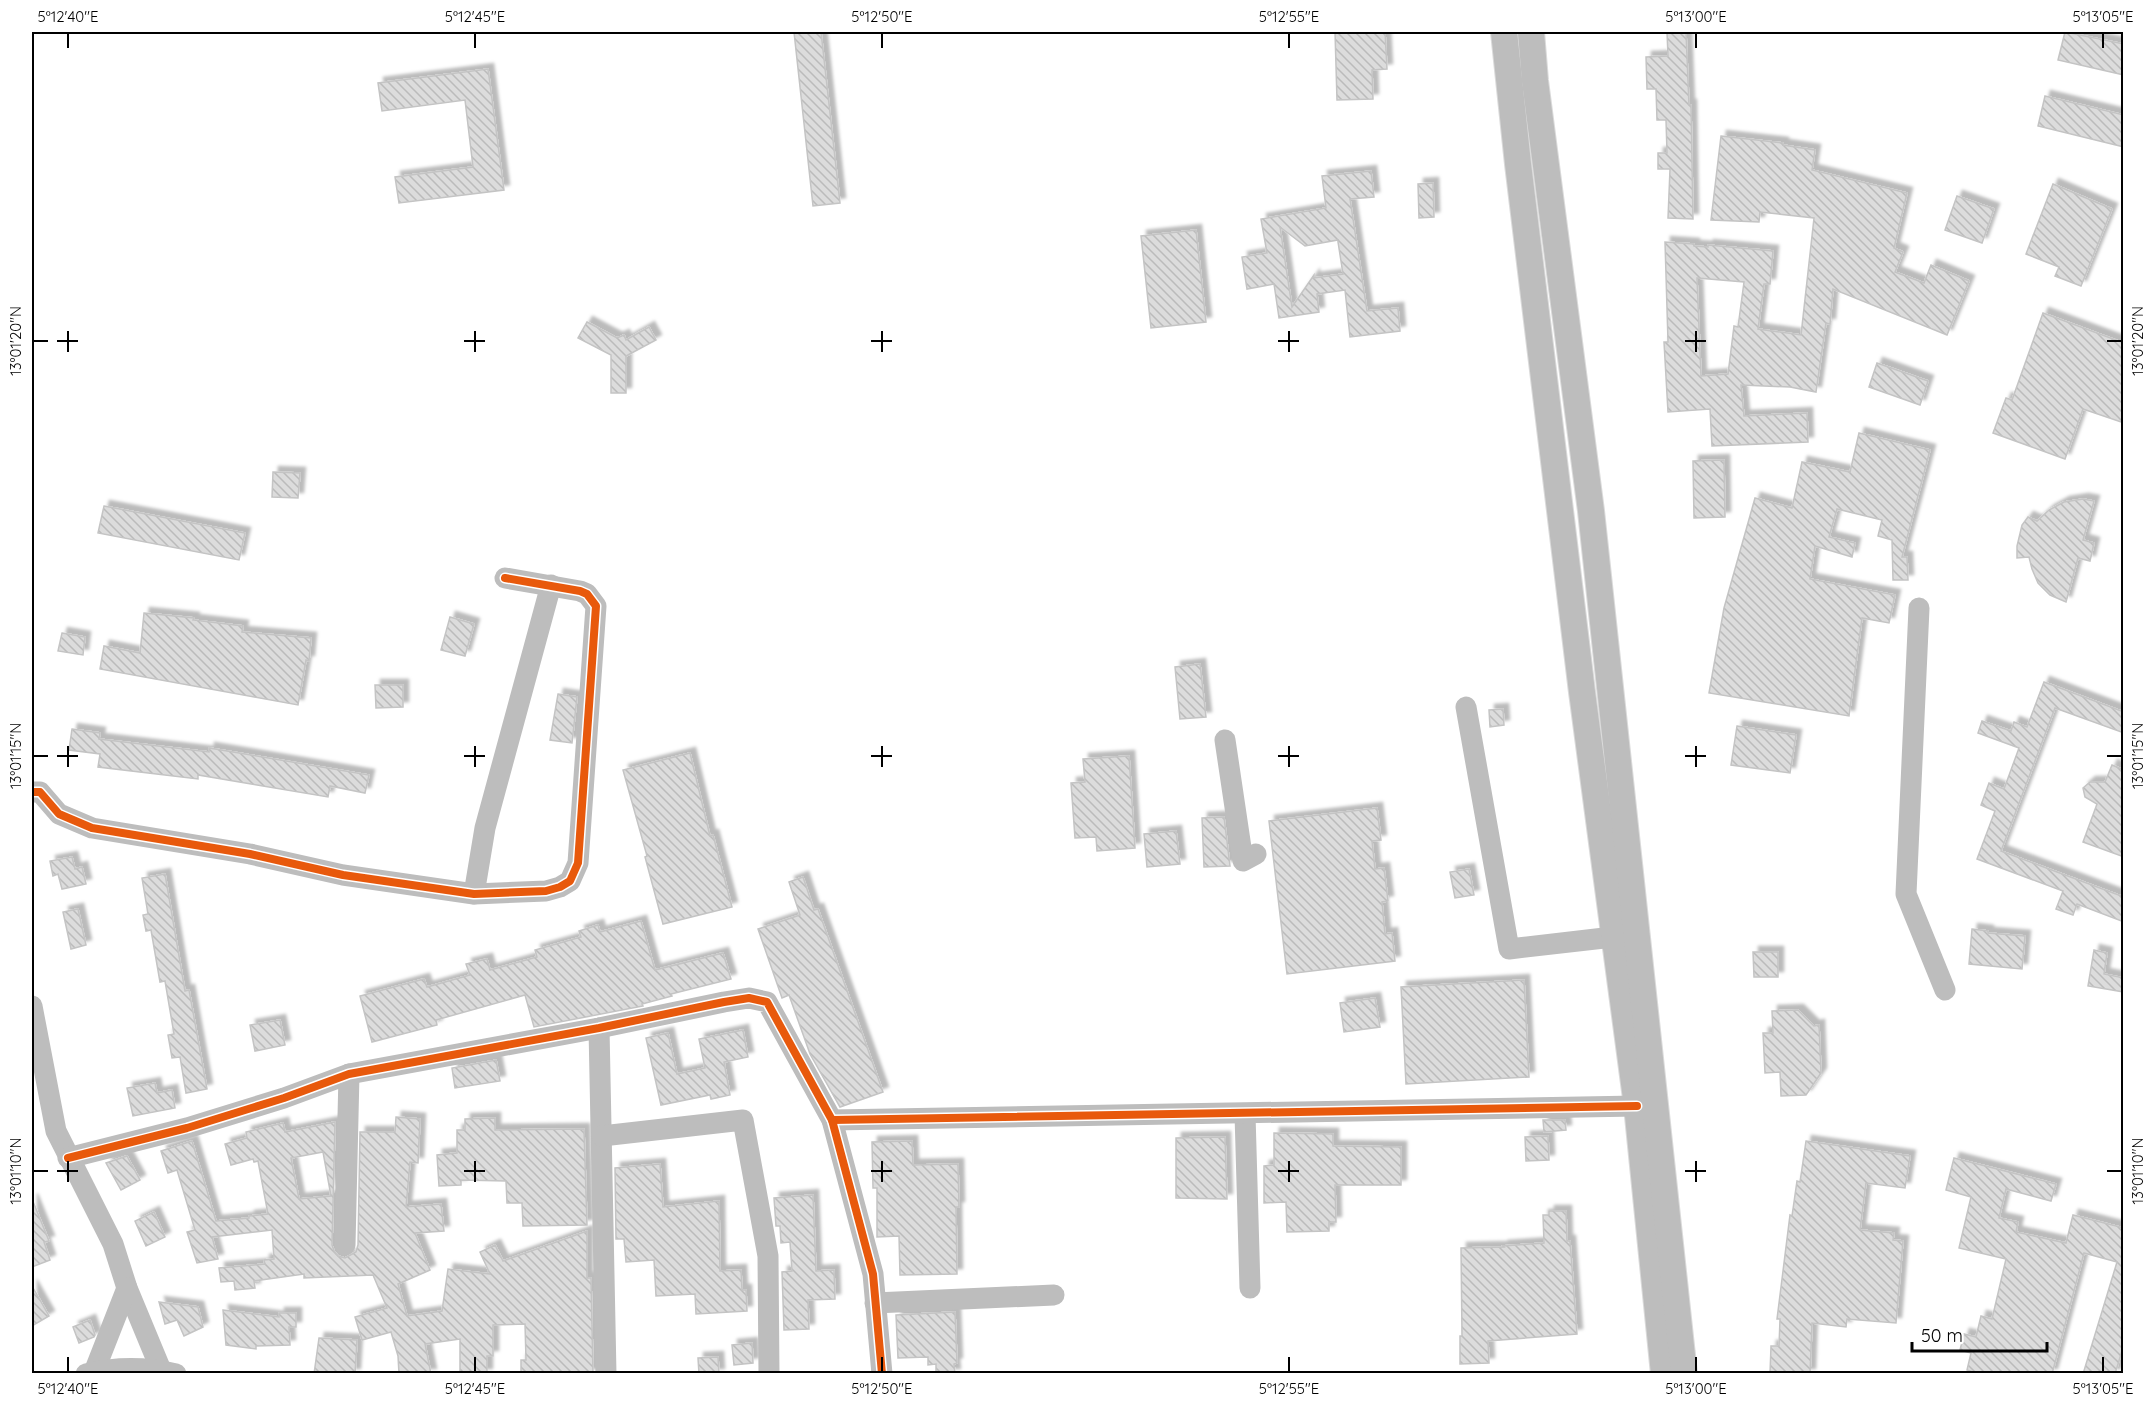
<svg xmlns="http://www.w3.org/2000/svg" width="2155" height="1405" font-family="Quicksand,sans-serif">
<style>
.building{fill:url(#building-back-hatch);stroke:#c4c4c4;stroke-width:1.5;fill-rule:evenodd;filter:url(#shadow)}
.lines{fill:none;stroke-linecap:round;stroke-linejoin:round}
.major-casing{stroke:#dbdbdb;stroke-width:28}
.minor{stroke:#bdbdbd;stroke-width:21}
.major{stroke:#bdbdbd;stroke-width:26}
.cycleway-casing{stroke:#fff;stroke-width:11}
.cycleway{stroke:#e8590c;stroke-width:8}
.ticks{fill:none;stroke:#000;stroke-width:2}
.neatline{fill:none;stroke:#000;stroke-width:2}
.ticks-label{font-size:15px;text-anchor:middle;fill:#000}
</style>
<defs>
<pattern id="building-back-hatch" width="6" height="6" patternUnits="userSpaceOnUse" patternTransform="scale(1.5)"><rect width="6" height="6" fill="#dcdcdc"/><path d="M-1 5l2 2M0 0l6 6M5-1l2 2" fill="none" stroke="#bbb"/></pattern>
<filter id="shadow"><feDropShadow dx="5.5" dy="-5.5" stdDeviation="1.5" flood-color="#0004"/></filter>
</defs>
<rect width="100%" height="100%" fill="#fff"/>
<g class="building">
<polygon points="794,32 821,32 840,203 813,206"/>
<polygon points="1335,32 1385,32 1387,69 1372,70 1373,99 1337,100"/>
<polygon points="1667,32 1686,32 1689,105 1691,105 1693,219 1668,218 1670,169 1658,169 1658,153 1667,153 1666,120 1657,120 1656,89 1647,89 1646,57 1668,56"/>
<polygon points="2065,32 2124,44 2124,75 2058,60"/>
<polygon points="488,69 504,190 399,203 395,177 473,167 465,100 382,111 378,83"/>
<polygon points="2045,96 2124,115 2124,147 2038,126"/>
<path d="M1721,136L1783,143V145L1815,150L1812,170L1907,193L1894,248L1903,252L1895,272L1924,283L1931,265L1969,281L1947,335L1833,289L1830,324L1826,323L1816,392L1790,387L1741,385L1744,416L1807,413L1808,442L1712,446L1710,409L1668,412L1664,342H1668L1665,242L1694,244V246L1708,247V245L1773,251L1770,284H1764L1758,329L1801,335L1814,218L1760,212L1759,222L1711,220ZM1697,278L1744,282L1738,327L1734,326L1728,374L1701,376Z"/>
<path d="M1371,171L1374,197L1350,199L1367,311L1398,308L1400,331L1350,337L1345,290L1317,294L1319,312L1279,318L1274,284L1247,289L1242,257L1267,253L1261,219L1326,208L1322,176ZM1280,227L1305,246L1338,240V242L1343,274L1314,278V275L1292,307Z"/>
<polygon points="1433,183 1434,217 1419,218 1418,184"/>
<polygon points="2053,184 2112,209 2081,286 2055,276 2059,267 2026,254"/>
<polygon points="1957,196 1994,209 1982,243 1945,230"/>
<polygon points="1196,230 1206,322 1151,328 1141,236"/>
<polygon points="2043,313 2124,343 2124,423 2083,409 2065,459 1993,433 2006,398 2012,400"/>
<polygon points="587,322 617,338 624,335 626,340 649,327 656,340 626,356 626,393 611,393 611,355 578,338"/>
<polygon points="1877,363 1928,381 1920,405 1869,387"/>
<polygon points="1859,433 1930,450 1902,557 1907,557 1908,580 1893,580 1892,540 1878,536 1882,520 1837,509 1829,537 1855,543 1852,557 1815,546 1810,579 1895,595 1889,623 1862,618 1849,716 1709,693 1724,608 1755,498 1792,508 1802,462 1850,472"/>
<polygon points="1724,460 1725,517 1694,518 1693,461"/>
<polygon points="273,472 300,473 298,498 272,497"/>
<polygon points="2083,499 2094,501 2083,540 2094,543 2090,561 2078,558 2066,602 2050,595 2038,583 2032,569 2029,557 2017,558 2017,546 2022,525 2028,517 2037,521 2049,510 2064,502"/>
<polygon points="104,506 245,533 239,560 98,533"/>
<polygon points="144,613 194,618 193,620 243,626 242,632 311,638 309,661 306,660 298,705 100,669 104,646 140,653"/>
<polygon points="450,617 474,624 465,656 441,650"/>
<polygon points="62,633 85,637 83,655 58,651"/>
<polygon points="1200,664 1206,717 1180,719 1175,667"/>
<polygon points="2044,682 2124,712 2124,733 2055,708 2001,851 2124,897 2124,922 2077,904 2073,915 2056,909 2063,891 1977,859 1995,811 1981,805 1989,783 2004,789 2019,748 1978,733 1982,721 2011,731 2014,722 2027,727"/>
<polygon points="375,685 403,685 403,707 376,708"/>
<polygon points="558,694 577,697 572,743 550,740"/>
<polygon points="1503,709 1504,725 1490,727 1489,710"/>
<polygon points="1737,726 1796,735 1790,773 1731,765"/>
<polygon points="72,729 100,733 99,739 209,752 209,748 369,775 365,793 330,786 328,797 198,775 198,779 98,767 100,754 69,750"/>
<polygon points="690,753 710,836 713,835 732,907 663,924 645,857 647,856 623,770"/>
<polygon points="1129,756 1135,848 1097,851 1096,837 1075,838 1071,783 1085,782 1083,759"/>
<polygon points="2112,765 2124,770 2124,857 2083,842 2097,804 2085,797 2083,788 2090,782 2105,782"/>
<polygon points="1377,808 1381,840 1372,841 1375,869 1384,868 1388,901 1382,902 1385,934 1392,933 1395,961 1287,974 1269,821"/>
<polygon points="1224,817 1230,866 1204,867 1202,818"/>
<polygon points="1176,831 1180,864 1147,867 1144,834"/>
<polygon points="72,857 75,869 82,867 86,884 62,889 58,874 53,876 50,861"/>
<polygon points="1469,869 1474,895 1455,898 1450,872"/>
<polygon points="165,874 185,991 189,990 207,1089 186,1093 180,1057 172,1058 168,1035 174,1034 165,981 160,982 151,930 146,931 143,915 148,914 142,878"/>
<polygon points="803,877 814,910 818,909 883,1092 840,1107 810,1054 789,995 782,998 758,929 800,915 789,882"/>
<polygon points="78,909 86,945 71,949 63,912"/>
<polygon points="641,921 655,970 723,953 731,979 671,994 672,996 642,1004 643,1006 534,1027 525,995 436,1020 437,1025 372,1042 360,996 424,979 427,987 470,975 466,964 487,959 490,970 537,957 535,950 581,937 579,931 598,925 600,932"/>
<polygon points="1972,929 1988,931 1988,933 2025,936 2022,969 1969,964"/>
<polygon points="2094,950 2107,953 2104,974 2124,978 2124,992 2088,986"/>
<polygon points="1753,952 1778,952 1778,977 1754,977"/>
<polygon points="1524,980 1529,1077 1406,1084 1401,987"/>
<polygon points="1375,998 1380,1027 1344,1032 1340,1003"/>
<polygon points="1798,1010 1814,1026 1819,1025 1821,1073 1806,1095 1781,1096 1780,1072 1765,1073 1763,1033 1773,1033 1772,1011"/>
<polygon points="280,1020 285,1045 255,1051 250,1025"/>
<polygon points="743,1030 748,1057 724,1062 730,1095 711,1099 710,1095 661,1105 646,1038 668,1033 677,1074 705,1068 699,1039"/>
<polygon points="496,1060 500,1081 455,1088 452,1068"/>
<polygon points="155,1083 157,1093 172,1090 175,1108 133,1116 127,1088"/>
<path d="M396,1117L420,1119L418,1163L410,1162L406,1207L441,1204L444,1231L415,1233L430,1270L398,1284L407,1316L442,1311L448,1269L490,1274L480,1252L495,1245L503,1261L587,1231V1278H591L593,1374H521V1360H526L525,1324L493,1325V1356H487V1374H460V1339L425,1344L431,1374H399L398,1356L391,1332L362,1340L355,1317L387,1308L373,1275L304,1278V1274L254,1281L255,1288L235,1290L234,1281L221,1282L219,1268L265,1264L264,1260L274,1259L272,1230L212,1237L218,1259L197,1263L187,1232L195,1230L177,1170L168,1173L161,1151L192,1141L216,1221L249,1218V1216L268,1214L258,1161L254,1162L253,1159L231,1165L225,1144L247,1138L246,1132L283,1123L285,1132L335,1122L332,1245L334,1251L338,1256L345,1258L356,1252L358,1245L360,1132H395ZM323,1152L331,1196L299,1199L291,1158Z"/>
<polygon points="495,1118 495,1130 584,1129 587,1225 523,1226 522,1203 507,1203 506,1181 461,1180 461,1185 439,1186 437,1155 457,1153 457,1130 465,1130 465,1119"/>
<polygon points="1543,1120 1565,1120 1566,1130 1544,1132"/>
<polygon points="1274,1133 1333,1134 1333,1146 1401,1147 1401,1185 1335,1185 1336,1222 1329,1222 1329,1231 1287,1232 1286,1202 1264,1203 1264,1166 1274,1165"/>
<polygon points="1548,1136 1549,1160 1526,1161 1525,1137"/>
<polygon points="1225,1137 1227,1199 1176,1198 1176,1138"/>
<polygon points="912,1141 913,1165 958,1164 959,1207 956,1207 957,1274 900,1275 899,1236 877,1237 877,1188 873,1188 872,1142"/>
<polygon points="1806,1141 1910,1156 1905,1188 1866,1183 1860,1230 1894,1233 1893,1240 1903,1241 1896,1323 1847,1319 1846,1327 1812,1323 1810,1374 1770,1374 1771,1346 1779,1346 1780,1319 1777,1319 1790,1215 1792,1216 1797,1181 1800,1182"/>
<polygon points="127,1156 140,1180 121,1190 106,1163"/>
<polygon points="1954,1158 2056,1184 2051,1201 2006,1189 1999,1218 2018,1222 2016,1232 2066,1243 2073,1215 2124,1228 2124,1344 2115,1374 2083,1374 2117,1262 2084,1253 2052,1374 1980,1374 1967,1370 1971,1353 1960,1350 1964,1334 1976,1337 1981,1316 1992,1319 2006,1259 1959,1248 1971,1197 1946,1190"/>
<polygon points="660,1164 663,1207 719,1201 720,1271 741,1270 742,1290 746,1290 747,1311 696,1314 695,1294 656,1296 654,1260 626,1262 624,1239 616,1239 615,1168"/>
<polygon points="813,1195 816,1271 834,1270 835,1299 808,1300 809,1329 784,1330 782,1272 792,1271 790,1242 781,1243 780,1226 776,1226 774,1198"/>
<polygon points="32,1199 49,1241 44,1242 50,1260 32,1267"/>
<polygon points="1549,1211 1566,1211 1567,1241 1570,1241 1577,1334 1488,1341 1489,1363 1460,1364 1460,1336 1462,1336 1461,1248 1504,1247 1503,1246 1544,1243 1543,1215 1549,1215"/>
<polygon points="154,1212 165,1237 146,1246 135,1221"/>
<polygon points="32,1286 49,1316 32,1326"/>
<polygon points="159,1302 198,1307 203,1327 184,1336 177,1320 165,1324"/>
<polygon points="223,1310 279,1317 279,1313 296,1313 296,1327 289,1327 290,1345 256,1346 256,1349 226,1345"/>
<polygon points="955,1312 957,1363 954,1364 955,1374 936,1374 936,1364 928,1365 928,1357 898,1358 896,1315"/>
<polygon points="90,1320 95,1335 94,1337 79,1343 73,1327"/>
<polygon points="319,1338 357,1340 355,1374 314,1374"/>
<polygon points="752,1343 753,1363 734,1365 732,1345"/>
<polygon points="718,1357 719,1374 699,1374 698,1358"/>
</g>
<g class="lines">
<g class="major-casing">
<g id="major">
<polyline points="1504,32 1518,164 1582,692 1637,1106 1664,1374"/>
<polyline points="1531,32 1535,81 1591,511 1684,1374"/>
</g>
</g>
<g class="minor">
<polyline points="1919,608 1906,894 1945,990"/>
<polyline points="1466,707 1509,949 1613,937"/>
<polyline points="1225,740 1243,861 1256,854"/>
<polyline points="32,792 40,792 59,814 92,828 250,854 343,875 474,894 546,891 560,887 570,881 578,863 596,606 587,594 580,591 505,578"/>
<polyline points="474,894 485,828 551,585"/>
<polyline points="32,1006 56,1131 113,1244 127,1288 161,1370"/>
<polyline points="599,1028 606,1374"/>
<polyline points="1245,1114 1250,1288"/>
<polyline points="832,1120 1637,1106"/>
<polyline points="602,1136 743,1120 768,1256 769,1374"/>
<polyline points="68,1158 187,1128 284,1098 349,1074 599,1028 724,1002 749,998 767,1002 832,1120 873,1274 882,1374"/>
<polyline points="345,1245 349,1074"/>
<polyline points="875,1303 1054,1295"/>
<polyline points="94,1372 127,1288"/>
<path d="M86,1374C115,1367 147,1367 176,1374"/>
</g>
<use href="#major" class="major"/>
<g class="cycleway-casing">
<g id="cycleway">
<polyline points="32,792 40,792 59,814 92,828 250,854 343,875 474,894 546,891 560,887 570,881 578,863 596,606 587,594 580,591 505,578"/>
<polyline points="832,1120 1637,1106"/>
<polyline points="68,1158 187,1128 284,1098 349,1074 599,1028 724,1002 749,998 767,1002 832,1120 873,1274 882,1374"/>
</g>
</g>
<use href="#cycleway" class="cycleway"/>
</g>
<path class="ticks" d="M68,33V48M475,33V48M882,33V48M1289,33V48M1696,33V48M2103,33V48M68,331V352M475,331V352M882,331V352M1289,331V352M1696,331V352M33,341H48M57,341H78M464,341H485M871,341H892M1278,341H1299M1685,341H1706M2107,341H2122M68,746V767M475,746V767M882,746V767M1289,746V767M1696,746V767M33,756H48M57,756H78M464,756H485M871,756H892M1278,756H1299M1685,756H1706M2107,756H2122M68,1161V1182M475,1161V1182M882,1161V1182M1289,1161V1182M1696,1161V1182M33,1171H48M57,1171H78M464,1171H485M871,1171H892M1278,1171H1299M1685,1171H1706M2107,1171H2122M68,1357V1372M475,1357V1372M882,1357V1372M1289,1357V1372M1696,1357V1372M2103,1357V1372"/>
<rect width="2155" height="1405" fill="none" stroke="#ffffff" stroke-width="66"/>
<path d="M1912 1342v9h135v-9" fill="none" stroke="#000000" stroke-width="3"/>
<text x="1921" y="1342" font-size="18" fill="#000000" stroke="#ffffff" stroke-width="4.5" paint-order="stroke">50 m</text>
<rect x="33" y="33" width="2089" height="1339" class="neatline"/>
<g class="ticks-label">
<text x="68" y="22">5°12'40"E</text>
<text x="475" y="22">5°12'45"E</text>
<text x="882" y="22">5°12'50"E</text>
<text x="1289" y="22">5°12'55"E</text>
<text x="1696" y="22">5°13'00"E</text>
<text x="2103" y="22">5°13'05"E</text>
<text transform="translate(16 341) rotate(-90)" y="5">13°01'20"N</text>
<text transform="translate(2138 341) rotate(-90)" y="5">13°01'20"N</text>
<text transform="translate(16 756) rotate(-90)" y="5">13°01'15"N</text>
<text transform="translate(2138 756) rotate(-90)" y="5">13°01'15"N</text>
<text transform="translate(16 1171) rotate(-90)" y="5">13°01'10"N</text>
<text transform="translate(2138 1171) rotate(-90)" y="5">13°01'10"N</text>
<text x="68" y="1394">5°12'40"E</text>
<text x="475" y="1394">5°12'45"E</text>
<text x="882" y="1394">5°12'50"E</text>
<text x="1289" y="1394">5°12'55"E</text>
<text x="1696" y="1394">5°13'00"E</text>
<text x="2103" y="1394">5°13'05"E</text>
</g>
</svg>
